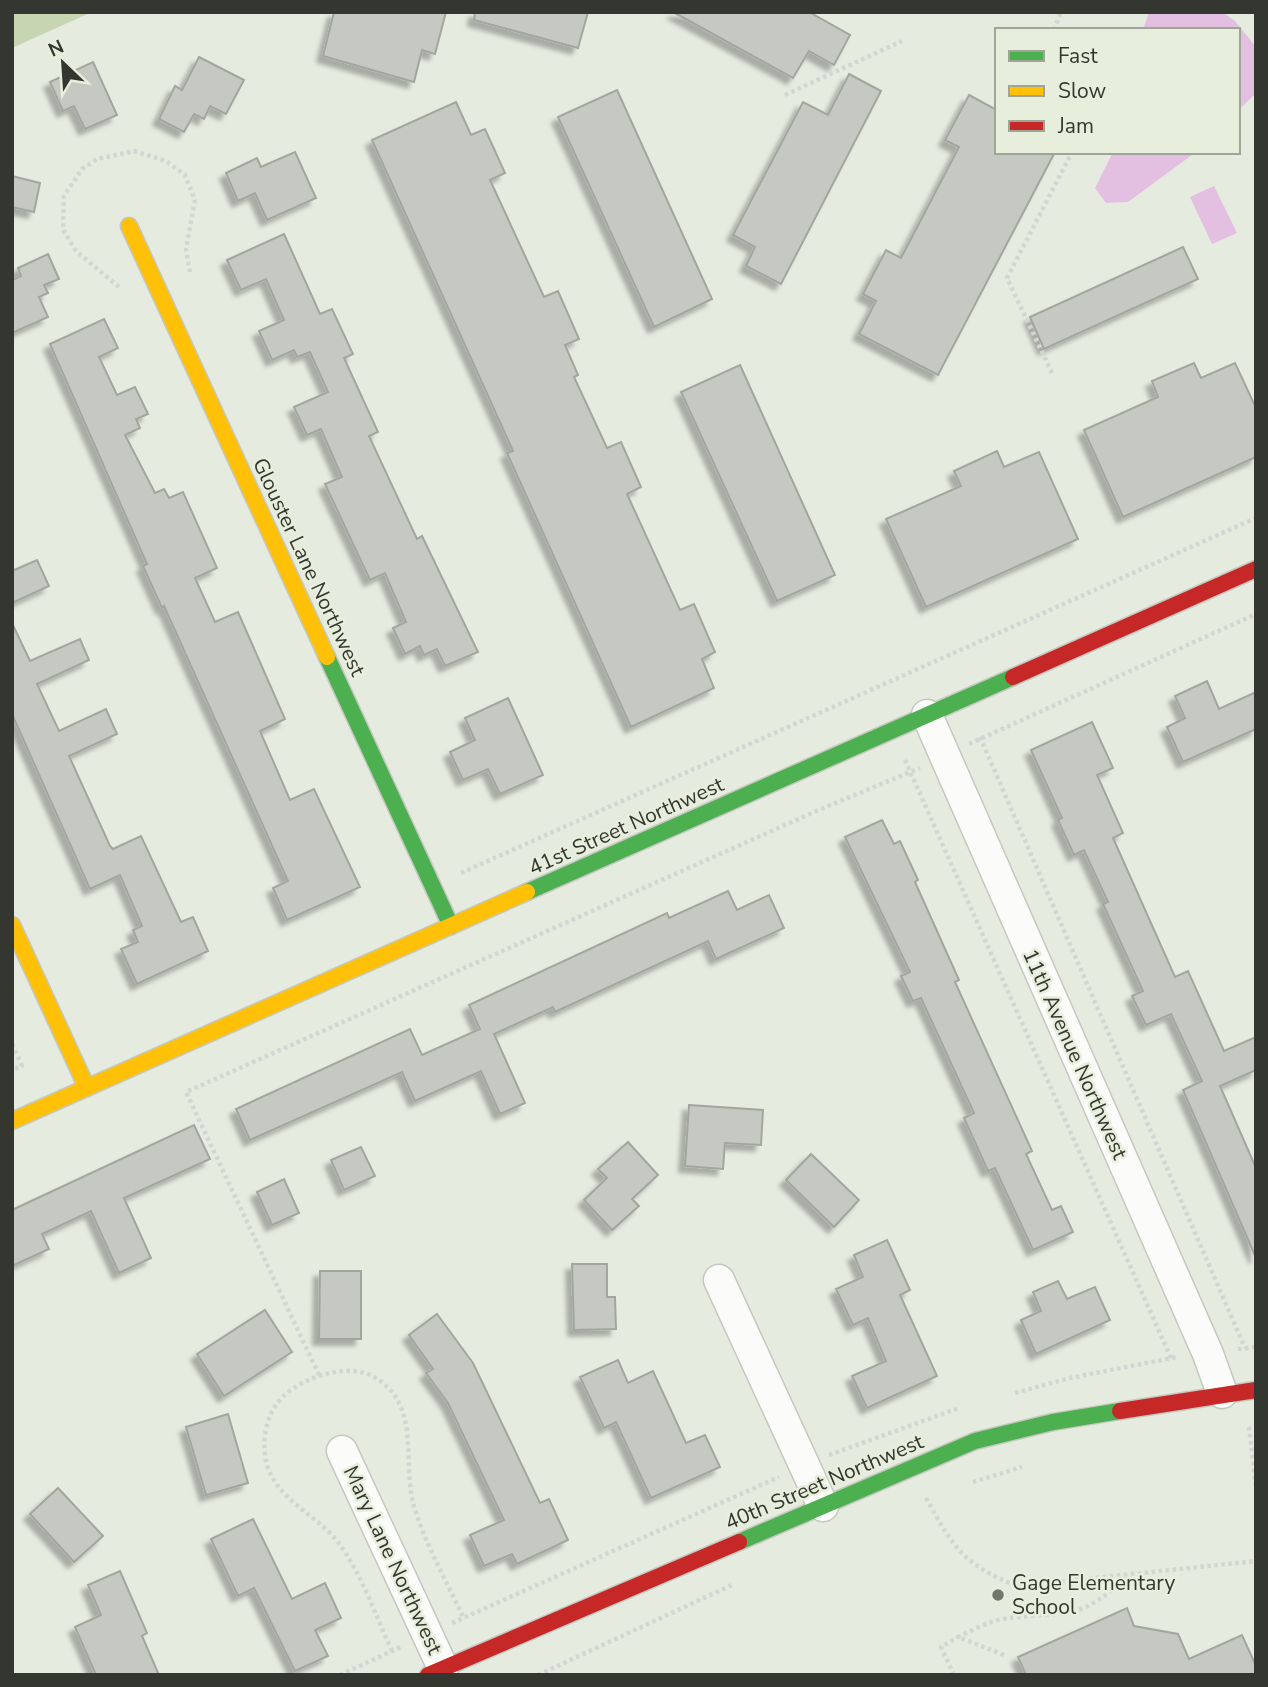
<svg xmlns="http://www.w3.org/2000/svg" width="1268" height="1687" font-family="'Nunito Sans',sans-serif">
<style>
.green{fill:#c8d5b3}
.water{fill:#e3bfe2}
.building{fill:#c6c9c1;stroke:#a3a69f;stroke-width:2;filter:url(#shadow)}
.lines{fill:none;stroke-linecap:round;stroke-linejoin:round}
.street-casing{stroke:#c5c8c0;stroke-width:33}
.fast-casing{stroke:#c5c8c0;stroke-width:19}
.slow-casing{stroke:#c5c8c0;stroke-width:19}
.jam-casing{stroke:#c5c8c0;stroke-width:19}
.path{stroke:#d4d5d2;stroke-width:4.5;stroke-dasharray:3.5 3.5;stroke-linecap:butt}
.street{stroke:#fbfcfa;stroke-width:30}
.fast{stroke:#4caf50;stroke-width:16}
.slow{stroke:#ffc107;stroke-width:16}
.jam{stroke:#c62828;stroke-width:16}
.poi-dot{fill:#72766e;stroke:#e7efdc;stroke-width:2.5}
.labels{text-anchor:middle;dominant-baseline:central;stroke-width:5;stroke-linejoin:round;paint-order:stroke}
.street-label{font-size:21px;fill:#343730;stroke:#e7efdc}
.poi-label{font-size:21px;fill:#343730;stroke:#e7efdc;text-anchor:start}
</style>
<defs>
<filter id="shadow"><feDropShadow dx="-6" dy="6" stdDeviation="2" flood-color="#0004"/></filter>
</defs>
<rect width="100%" height="100%" fill="#e6ebe0"/>
<polygon class="green" points="12,12 92,12 12,48"/>
<g class="water">
<polygon points="1149,12 1222,12 1235,21 1256,47 1256,93 1238,111 1238,30 1143,30"/>
<polygon points="1113,152 1196,152 1128,202 1106,203 1095,188"/>
<polygon points="1214,186 1237,233 1212,244 1190,197"/>
</g>
<g class="building">
<polygon points="334,12 446,12 435,54 422,50 414,82 323,56"/>
<polygon points="475,12 588,12 578,48 474,20"/>
<polygon points="673,12 809,12 850,35 834,65 809,51 793,78"/>
<polygon points="199,57 244,80 226,114 210,106 204,119 194,114 184,132 159,119 175,86 182,90"/>
<polygon points="93,62 117,115 85,129 74,106 63,111 50,82"/>
<polygon points="849,74 881,91 781,284 746,266 755,247 733,235 803,102 828,115"/>
<polygon points="617,90 712,299 654,327 558,117"/>
<polygon points="969,95 997,110 997,152 1055,152 938,375 859,334 876,301 863,294 886,250 901,258 959,147 945,140"/>
<polygon points="456,102 471,135 485,129 505,173 490,180 544,297 558,291 579,339 565,345 578,375 574,377 607,448 621,442 641,487 627,494 680,610 694,604 715,652 702,659 714,688 631,727 507,453 513,451 372,140"/>
<polygon points="295,152 316,198 267,220 255,193 238,201 226,173 257,158 261,167"/>
<polygon points="12,176 40,183 34,212 12,207"/>
<polygon points="284,234 320,314 332,309 353,354 344,358 378,432 369,436 417,539 422,536 478,652 445,666 437,649 424,655 420,646 405,654 393,628 406,622 385,573 370,580 325,484 342,477 321,429 307,435 294,407 328,392 310,352 297,357 294,350 272,360 259,331 284,320 266,279 241,290 227,260"/>
<polygon points="1183,247 1198,279 1044,349 1030,317"/>
<polygon points="48,254 59,279 44,285 48,293 39,297 48,317 12,333 12,280 21,276 18,268"/>
<polygon points="104,319 118,348 99,357 117,395 135,387 148,414 136,419 140,428 125,435 155,493 164,489 169,498 183,492 217,568 195,578 215,622 238,612 285,719 260,731 290,800 314,789 360,887 287,920 273,888 288,881 164,606 162,608 143,566 147,564 50,344"/>
<polygon points="1194,363 1201,378 1235,363 1256,408 1256,457 1123,517 1084,430 1158,397 1152,381"/>
<polygon points="740,365 835,575 777,601 681,392"/>
<polygon points="997,451 1004,467 1039,452 1078,539 926,607 886,519 961,486 954,471"/>
<polygon points="37,560 49,586 12,603 12,571"/>
<polygon points="12,623 30,661 80,639 89,660 37,684 59,731 106,709 117,734 69,756 110,846 113,849 141,836 181,922 193,917 208,951 137,984 121,949 138,942 133,930 142,926 120,875 90,889 12,714"/>
<polygon points="1207,681 1219,709 1256,692 1256,729 1183,762 1167,727 1185,718 1175,696"/>
<polygon points="508,698 543,775 500,794 488,769 463,780 450,752 475,740 465,718"/>
<polygon points="1092,722 1113,768 1097,775 1123,833 1113,838 1175,977 1188,971 1224,1051 1256,1037 1256,1070 1220,1086 1256,1168 1256,1258 1183,1090 1202,1081 1171,1014 1146,1025 1132,996 1143,991 1103,904 1108,902 1084,850 1074,855 1058,820 1062,818 1031,750"/>
<polygon points="882,820 894,844 900,841 918,880 915,882 959,980 955,982 1032,1151 1026,1154 1052,1210 1061,1206 1073,1232 1033,1250 995,1168 988,1171 964,1118 974,1113 921,998 913,1001 901,976 910,972 845,837"/>
<polygon points="728,891 737,910 769,895 784,928 716,959 708,941 555,1012 553,1007 494,1034 525,1103 500,1114 481,1071 415,1101 402,1072 250,1140 236,1109 410,1029 422,1055 480,1029 469,1005 667,913 669,918"/>
<polygon points="689,1105 763,1110 761,1145 725,1143 723,1169 685,1166"/>
<polygon points="194,1125 210,1159 124,1198 151,1258 119,1273 91,1211 42,1234 49,1249 12,1266 12,1210"/>
<polygon points="628,1142 658,1175 632,1199 639,1206 612,1230 584,1200 607,1178 598,1169"/>
<polygon points="361,1147 375,1176 344,1190 331,1160"/>
<polygon points="811,1154 859,1200 834,1227 786,1180"/>
<polygon points="284,1179 299,1213 272,1225 257,1192"/>
<polygon points="887,1240 910,1290 900,1295 937,1376 867,1408 852,1376 886,1361 868,1318 853,1325 836,1289 863,1277 854,1255"/>
<polygon points="572,1264 607,1264 607,1297 615,1297 616,1329 574,1330"/>
<polygon points="320,1271 361,1271 361,1339 319,1339"/>
<polygon points="1058,1281 1067,1299 1095,1287 1110,1320 1036,1354 1021,1320 1041,1311 1033,1292"/>
<polygon points="265,1310 292,1352 224,1396 197,1354"/>
<polygon points="437,1314 473,1363 540,1503 549,1499 568,1540 517,1564 512,1554 484,1566 470,1535 504,1520 448,1403 426,1373 433,1369 409,1335"/>
<polygon points="618,1360 628,1383 653,1371 686,1443 705,1435 720,1467 651,1498 616,1422 604,1428 580,1377"/>
<polygon points="228,1414 248,1483 206,1495 186,1427"/>
<polygon points="58,1488 103,1536 74,1562 30,1514"/>
<polygon points="253,1519 292,1599 325,1583 341,1618 315,1630 328,1656 295,1671 254,1588 238,1596 211,1539"/>
<polygon points="120,1571 147,1633 142,1636 159,1675 96,1675 75,1627 101,1615 88,1585"/>
<polygon points="1127,1608 1134,1626 1178,1634 1189,1659 1242,1635 1256,1666 1256,1675 1026,1675 1018,1657"/>
</g>
<g class="lines">
<g class="street-casing">
<g id="street">
<polyline points="927,715 1208,1354 1222,1393"/>
<polyline points="719,1280 823,1506"/>
<polyline points="342,1451 443,1668"/>
</g>
</g>
<g class="fast-casing">
<g id="fast">
<polyline points="327,657 451,926"/>
<polyline points="527,892 1013,677"/>
<polyline points="739,1542 975,1441 1053,1422 1120,1411"/>
</g>
</g>
<g class="slow-casing">
<g id="slow">
<polyline points="129,226 327,657"/>
<polyline points="12,925 87,1088"/>
<polyline points="12,1121 527,892"/>
</g>
</g>
<g class="jam-casing">
<g id="jam">
<polyline points="1013,677 1256,569"/>
<polyline points="1120,1411 1256,1390"/>
<polyline points="428,1675 739,1542"/>
</g>
</g>
<g class="path">
<polyline points="1054,30 1061,12"/>
<polyline points="785,95 902,41"/>
<polyline points="119,287 76,251 63,230 64,196 82,169 97,159 134,151 166,161 185,175 195,200 186,249 190,273"/>
<polyline points="1052,373 1007,278 1072,152"/>
<polyline points="980,737 1245,1348"/>
<polyline points="969,744 1256,614"/>
<polyline points="905,760 1171,1358"/>
<polyline points="461,873 1256,518"/>
<polyline points="12,1044 22,1066 12,1070"/>
<polyline points="1238,1349 1256,1347"/>
<polyline points="319,1375 186,1092 821,809 920,768"/>
<polyline points="1015,1393 1070,1378 1177,1357"/>
<polyline points="1249,1427 1256,1488"/>
<polyline points="829,1455 959,1408"/>
<polyline points="973,1482 1022,1467"/>
<path d="M926,1498C954,1548 962,1564 1017,1586L1256,1561"/>
<polyline points="452,1623 779,1477"/>
<path d="M392,1651C375,1615 362,1574 338,1542C315,1513 279,1502 267,1465C262,1447 264,1425 274,1408C289,1381 344,1361 372,1376C424,1403 400,1464 415,1510C427,1547 447,1582 463,1617"/>
<path d="M1004,1655L958,1637C972,1631 988,1621 1003,1619C1069,1610 1077,1624 1130,1574"/>
<polyline points="340,1675 403,1646"/>
<polyline points="538,1675 734,1584"/>
<polyline points="954,1675 941,1647 958,1637"/>
</g>
<use href="#street" class="street"/>
<use href="#fast" class="fast"/>
<use href="#slow" class="slow"/>
<use href="#jam" class="jam"/>
</g>
<circle class="poi-dot" cx="998" cy="1595" r="7"/>
<g class="labels">
<g class="street-label">
<text transform="translate(309 567) rotate(65)">Glouster Lane Northwest</text>
<text transform="translate(626 826) rotate(-24)">41st Street Northwest</text>
<text transform="translate(1075 1054) rotate(66)">11th Avenue Northwest</text>
<text transform="translate(824 1482) rotate(-23)">40th Street Northwest</text>
<text transform="translate(393 1560) rotate(65)">Mary Lane Northwest</text>
</g>
<g class="poi-label">
<text x="1012" y="1583">Gage Elementary<tspan x="1012" dy="24">School</tspan></text>
</g>
</g>
<rect width="1268" height="1687" fill="none" stroke="#343730" stroke-width="28"/>
<rect x="995" y="28" width="245" height="126" fill="#e7efdc" stroke="#9fa597" stroke-width="2"/>
<rect x="1009" y="51" width="35" height="10" fill="#4caf50" stroke="#9fa597" stroke-width="2"/>
<text x="1058" y="63" font-size="21" fill="#343730">Fast</text>
<rect x="1009" y="86" width="35" height="10" fill="#ffc107" stroke="#9fa597" stroke-width="2"/>
<text x="1058" y="98" font-size="21" fill="#343730">Slow</text>
<rect x="1009" y="121" width="35" height="10" fill="#c62828" stroke="#9fa597" stroke-width="2"/>
<text x="1058" y="133" font-size="21" fill="#343730">Jam</text>
<g transform="translate(63 63) rotate(335)" stroke="#e7efdc" stroke-width="5" paint-order="stroke">
<path d="M0-5L12 26L0 18L-12 26Z" fill="#343730"/>
<text y="-10" font-size="19" font-weight="bold" text-anchor="middle" fill="#343730">N</text>
</g>
</svg>
